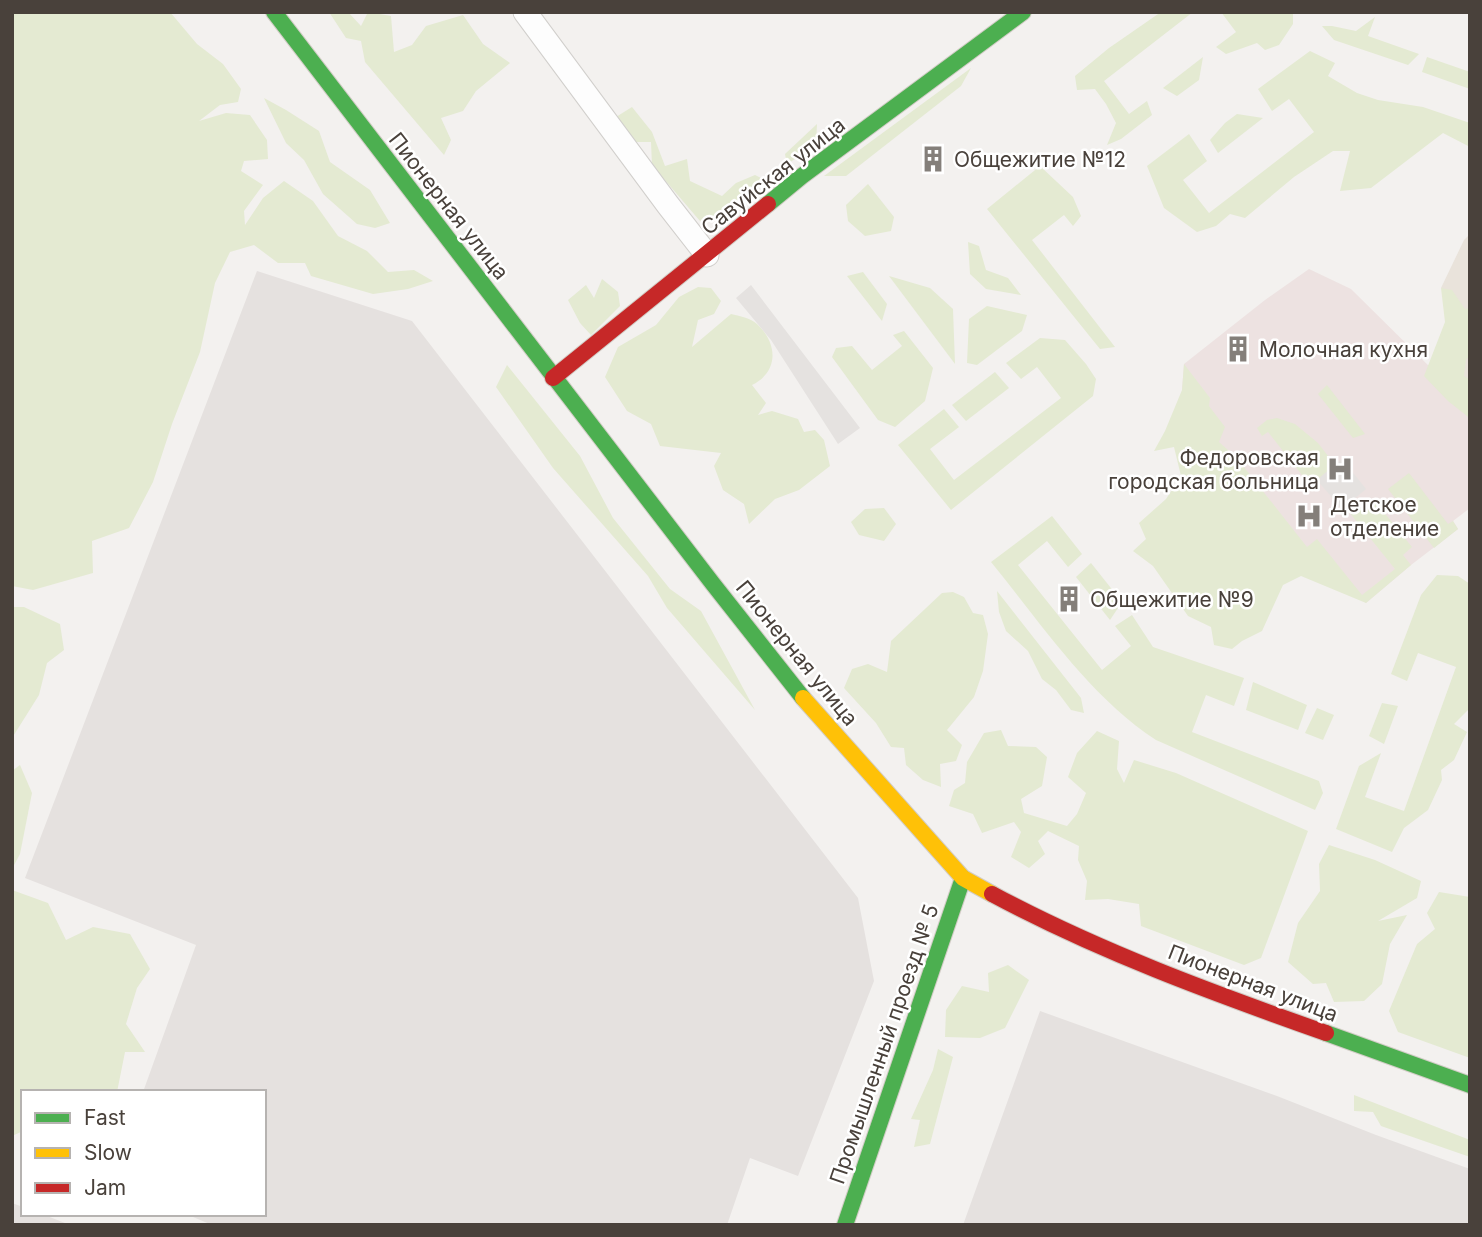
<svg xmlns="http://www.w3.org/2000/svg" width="1482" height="1237" font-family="Inter,sans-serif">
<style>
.industrial{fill:#e5e1df}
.education{fill:#e9e3db}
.medical{fill:#ede2e1}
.green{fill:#e4ead2}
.parking{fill:#e5e2e0}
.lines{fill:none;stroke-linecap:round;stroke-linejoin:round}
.street-casing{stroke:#d1cfcc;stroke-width:25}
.fast-casing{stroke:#d2cdc6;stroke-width:18}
.slow-casing{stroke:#d2cdc6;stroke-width:18}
.jam-casing{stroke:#d2cdc6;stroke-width:18}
.street{stroke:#fdfdfd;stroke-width:23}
.fast{stroke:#4caf50;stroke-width:16}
.slow{stroke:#ffc107;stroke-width:16}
.jam{stroke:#c62828;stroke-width:16}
.labels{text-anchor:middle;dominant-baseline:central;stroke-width:5;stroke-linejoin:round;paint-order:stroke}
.poi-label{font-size:21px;fill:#49413b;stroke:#fff;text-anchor:start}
.street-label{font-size:21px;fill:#49413b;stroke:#fff}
</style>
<rect width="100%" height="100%" fill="#f3f1ef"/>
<g class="industrial">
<polygon points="257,271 412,321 858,898 874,981 798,1176 750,1158 727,1225 212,1225 186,1214 264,1214 264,1092 143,1092 196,945 25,878"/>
<polygon points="1040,1011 1277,1096 1376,1135 1470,1169 1470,1225 963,1225"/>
<polygon points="12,1203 23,1207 23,1214 42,1214 70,1225 12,1225"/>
</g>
<polygon class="education" points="1470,234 1470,410 1437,374 1460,313 1441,288 1464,240"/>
<polygon class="medical" points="1309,269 1351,289 1437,374 1470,410 1470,508 1453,521 1458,529 1411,565 1366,603 1179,430 1184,364 1265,300"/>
<g class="green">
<polygon points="12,12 170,12 197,44 223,64 241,89 238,102 220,105 199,121 226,113 250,115 267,140 268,159 244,161 241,171 263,185 244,211 245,225 263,198 284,181 313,201 338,236 367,251 388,272 414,270 433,281 408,289 373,294 311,276 305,263 278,263 254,245 230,252 215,283 200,352 172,424 153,482 129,528 92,541 93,573 33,590 12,586"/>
<polygon points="329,12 348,12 361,26 368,12 391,16 394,52 412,45 426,26 463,15 483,44 510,63 476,91 463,111 441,118 451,140 444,155 365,62 361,41 346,38"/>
<polygon points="1161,12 1193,12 1104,81 1129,114 1147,101 1152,115 1121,139 1107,145 1116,123 1106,104 1095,89 1077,90 1075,76 1109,48"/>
<polygon points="1221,12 1293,12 1293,24 1279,45 1265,50 1257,43 1226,54 1216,47 1236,32"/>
<polygon points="1375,17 1368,36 1419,54 1408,65 1334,40 1322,26 1332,26 1356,31"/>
<polygon points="1310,51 1335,63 1328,76 1357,93 1378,100 1423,107 1470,123 1470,147 1443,133 1371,188 1340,191 1350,151 1333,151 1294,177 1245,218 1230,214 1216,226 1197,232 1164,208 1147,166 1189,134 1207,161 1183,180 1209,213 1314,132 1289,99 1272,111 1258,89"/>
<polygon points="1203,57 1199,80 1177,96 1163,88"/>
<polygon points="1427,57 1470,72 1470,89 1422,72"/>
<polygon points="971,68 961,86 846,176 824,176"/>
<polygon points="264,98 286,110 319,131 330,162 370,190 390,223 375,228 357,224 323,194 304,160 286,143"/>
<polygon points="632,107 652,132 665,166 687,159 690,181 722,196 736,183 755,175 763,179 719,214 700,221 652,165 651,142 635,142 616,117"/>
<polygon points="1237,114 1263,118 1218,153 1210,140 1225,123"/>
<polygon points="817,124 816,146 787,164 785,154"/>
<polygon points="1040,166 1073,197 1081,216 1073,226 1064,215 1032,240 1115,347 1100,349 987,209"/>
<polygon points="868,184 894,217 891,231 865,236 848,221 846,205"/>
<polygon points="968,242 979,246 986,270 1008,278 1021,295 986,289 970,274"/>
<polygon points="863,272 887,304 882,321 847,276"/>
<polygon points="889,276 930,288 953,309 955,364"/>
<polygon points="602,279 618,292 620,306 591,335 580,323 568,300 586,285 594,298"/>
<path d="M698,287L711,288L721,301L714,314L698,320L692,347L731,314C739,316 751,318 757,324C778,343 779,372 752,385L766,403L758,415L772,411L798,419L804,432L815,430L824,440L830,466L799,490L775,499L749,524L744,504L723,490L714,466L721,453L660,446L651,424L627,411L605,377L618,347L656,325L679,297Z"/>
<polygon points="1441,288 1452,290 1465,309 1470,308 1470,357 1466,359 1464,376 1470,380 1470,420 1467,416 1448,401 1424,376 1445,322"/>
<polygon points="987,306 1027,315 1022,331 977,365 967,363 969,319"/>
<polygon points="904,331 933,368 925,401 895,427 878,420 832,357 836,348 852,346 872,370 902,346 893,335"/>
<polygon points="1040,338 1065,340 1086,364 1096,379 1093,396 951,510 898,445 944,409 959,427 930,449 954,480 1061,398 1037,367 1021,379 1006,363"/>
<polygon points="1184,364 1210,398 1209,406 1225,427 1219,442 1236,457 1307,547 1317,539 1362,595 1395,569 1349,512 1374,500 1412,547 1403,555 1411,565 1366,603 1301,576 1283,585 1262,631 1242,641 1232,649 1214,645 1211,627 1188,616 1153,566 1133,551 1146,539 1139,523 1166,499 1181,476 1174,447 1154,451 1165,431 1182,390"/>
<polygon points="507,365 580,456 613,518 670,589 701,611 755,710 667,608 648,576 553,468 496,387"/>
<polygon points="995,372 1009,388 966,421 952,405"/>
<polygon points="1327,385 1365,434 1353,438 1318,394"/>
<polygon points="1277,418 1295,424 1318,443 1335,465 1317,480 1309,484 1268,432 1262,436 1257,428 1267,420"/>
<polygon points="1409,473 1448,524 1453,521 1458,529 1434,548 1388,489"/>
<polygon points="884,508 896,524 884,541 859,535 851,522 865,509"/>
<path d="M1052,516L1082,554L1068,567L1047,541L1018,565L1102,670L1131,646L1115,626L1132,615L1153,647L1244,678L1234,706L1206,695L1192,732L1319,781L1323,793L1315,810L1156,740C1089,696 1041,623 991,562Z"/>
<polygon points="1091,563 1122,602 1110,620 1076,577"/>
<polygon points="1437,575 1458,576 1470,584 1470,708 1454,724 1467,732 1454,760 1441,770 1442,780 1428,810 1404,828 1392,852 1336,829 1359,766 1381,753 1365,797 1404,811 1456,667 1418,653 1407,681 1391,674 1421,595"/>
<polygon points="997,591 1081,698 1084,713 1071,710 1056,690 1042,679 1028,651 1006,631 999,612"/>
<polygon points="953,592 964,597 973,613 983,615 988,634 983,671 974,697 947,730 962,745 956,761 940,764 941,787 923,780 906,765 904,748 891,747 876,723 844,688 852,669 868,664 887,672 891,641 942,593"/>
<polygon points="12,607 24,607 60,624 64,650 47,663 39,695 12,738"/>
<polygon points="1253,682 1307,705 1298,730 1246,710"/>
<polygon points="1382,703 1398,706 1384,744 1369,736"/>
<polygon points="1317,708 1334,715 1323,740 1305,733"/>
<polygon points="1001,730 1008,746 1036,747 1047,757 1042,786 1021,799 1024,813 1067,826 1077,814 1086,793 1068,777 1077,753 1097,731 1119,741 1117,769 1124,783 1134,760 1176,773 1308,831 1261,958 1244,965 1141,926 1139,904 1108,899 1085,900 1087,881 1078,860 1079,846 1048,831 1038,841 1045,854 1029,868 1011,857 1021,832 1014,822 982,833 973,814 949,806 954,790 965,783 967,762 984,733"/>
<polygon points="20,765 32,793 20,854 12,869 12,771"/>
<polygon points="1329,845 1375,860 1421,881 1417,898 1378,921 1407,915 1390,944 1382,984 1364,1001 1334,1002 1326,983 1313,984 1288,962 1298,923 1320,891 1319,864"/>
<polygon points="12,890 48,903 66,940 93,927 130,934 150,969 137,988 126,1024 145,1052 125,1052 117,1092 23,1092 23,1131 12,1136"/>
<polygon points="1439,892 1470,897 1470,1058 1398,1032 1389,1011 1417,944 1435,929 1427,913"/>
<polygon points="1008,965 1029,980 1005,1028 980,1038 945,1037 946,1010 962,986 989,992 988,973"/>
<polygon points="938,1049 953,1057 930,1144 914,1147 920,1120 911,1119 933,1070"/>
<polygon points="1354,1095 1470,1140 1470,1157 1381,1126 1373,1112 1354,1111"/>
</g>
<g class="parking">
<polygon points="751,285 860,428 838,444 771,340 736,298"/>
<polygon points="1342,459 1366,489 1342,509 1317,480"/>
</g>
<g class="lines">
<g class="street-casing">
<polyline id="street" points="525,12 668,205 707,255"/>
</g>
<g class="fast-casing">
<g id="fast">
<polyline points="274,12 713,584 803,698"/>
<polyline points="768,204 802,176 1023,12"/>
<polyline points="1326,1033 1470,1085"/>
<polyline points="845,1225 963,878"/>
</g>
</g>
<g class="slow-casing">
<polyline id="slow" points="803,698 963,878 992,894"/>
</g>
<g class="jam-casing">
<g id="jam">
<polyline points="553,378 768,204"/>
<path d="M992,894C1098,951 1213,993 1326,1033"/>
</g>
</g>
<use href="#street" class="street"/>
<use href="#fast" class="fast"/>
<use href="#slow" class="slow"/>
<use href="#jam" class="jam"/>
</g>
<defs>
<g id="building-bare" transform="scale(2.1)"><path d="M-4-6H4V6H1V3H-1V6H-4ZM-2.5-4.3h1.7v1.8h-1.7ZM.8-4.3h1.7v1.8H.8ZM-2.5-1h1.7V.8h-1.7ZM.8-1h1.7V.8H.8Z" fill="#847f7a" stroke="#fff" stroke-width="2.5" paint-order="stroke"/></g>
<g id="hospital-bare" transform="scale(2.1)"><path d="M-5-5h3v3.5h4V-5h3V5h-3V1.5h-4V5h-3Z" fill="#847f7a" stroke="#fff" stroke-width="2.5" paint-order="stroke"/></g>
</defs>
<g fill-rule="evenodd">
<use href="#building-bare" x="933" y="159"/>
<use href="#building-bare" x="1238" y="349"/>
<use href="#hospital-bare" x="1340" y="469"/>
<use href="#hospital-bare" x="1309" y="516"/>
<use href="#building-bare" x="1069" y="599"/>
</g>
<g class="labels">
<g class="poi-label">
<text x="954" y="159">Общежитие №12</text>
<text x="1259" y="349">Молочная кухня</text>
<text x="1319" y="457" text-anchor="end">Федоровская<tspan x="1319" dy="24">городская больница</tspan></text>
<text x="1330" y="504">Детское<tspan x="1330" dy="24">отделение</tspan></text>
<text x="1090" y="599">Общежитие №9</text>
</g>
<g class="street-label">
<text transform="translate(773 176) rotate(-38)">Савуйская улица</text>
<text transform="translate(449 206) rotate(52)">Пионерная улица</text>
<text transform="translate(797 653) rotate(51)">Пионерная улица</text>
<text transform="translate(1253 983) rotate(21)">Пионерная улица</text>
<text transform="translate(884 1044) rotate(-71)">Промышленный проезд № 5</text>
</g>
</g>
<rect width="1482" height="1237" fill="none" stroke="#49413b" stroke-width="28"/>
<rect x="21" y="1090" width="245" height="126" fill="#ffffff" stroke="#b6b3b1" stroke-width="2"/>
<rect x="35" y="1113" width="35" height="10" fill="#4caf50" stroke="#b6b3b1" stroke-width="2"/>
<text x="84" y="1125" font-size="21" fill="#49413b">Fast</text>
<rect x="35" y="1148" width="35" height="10" fill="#ffc107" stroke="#b6b3b1" stroke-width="2"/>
<text x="84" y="1160" font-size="21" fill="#49413b">Slow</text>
<rect x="35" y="1183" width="35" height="10" fill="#c62828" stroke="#b6b3b1" stroke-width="2"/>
<text x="84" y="1195" font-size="21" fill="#49413b">Jam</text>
</svg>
